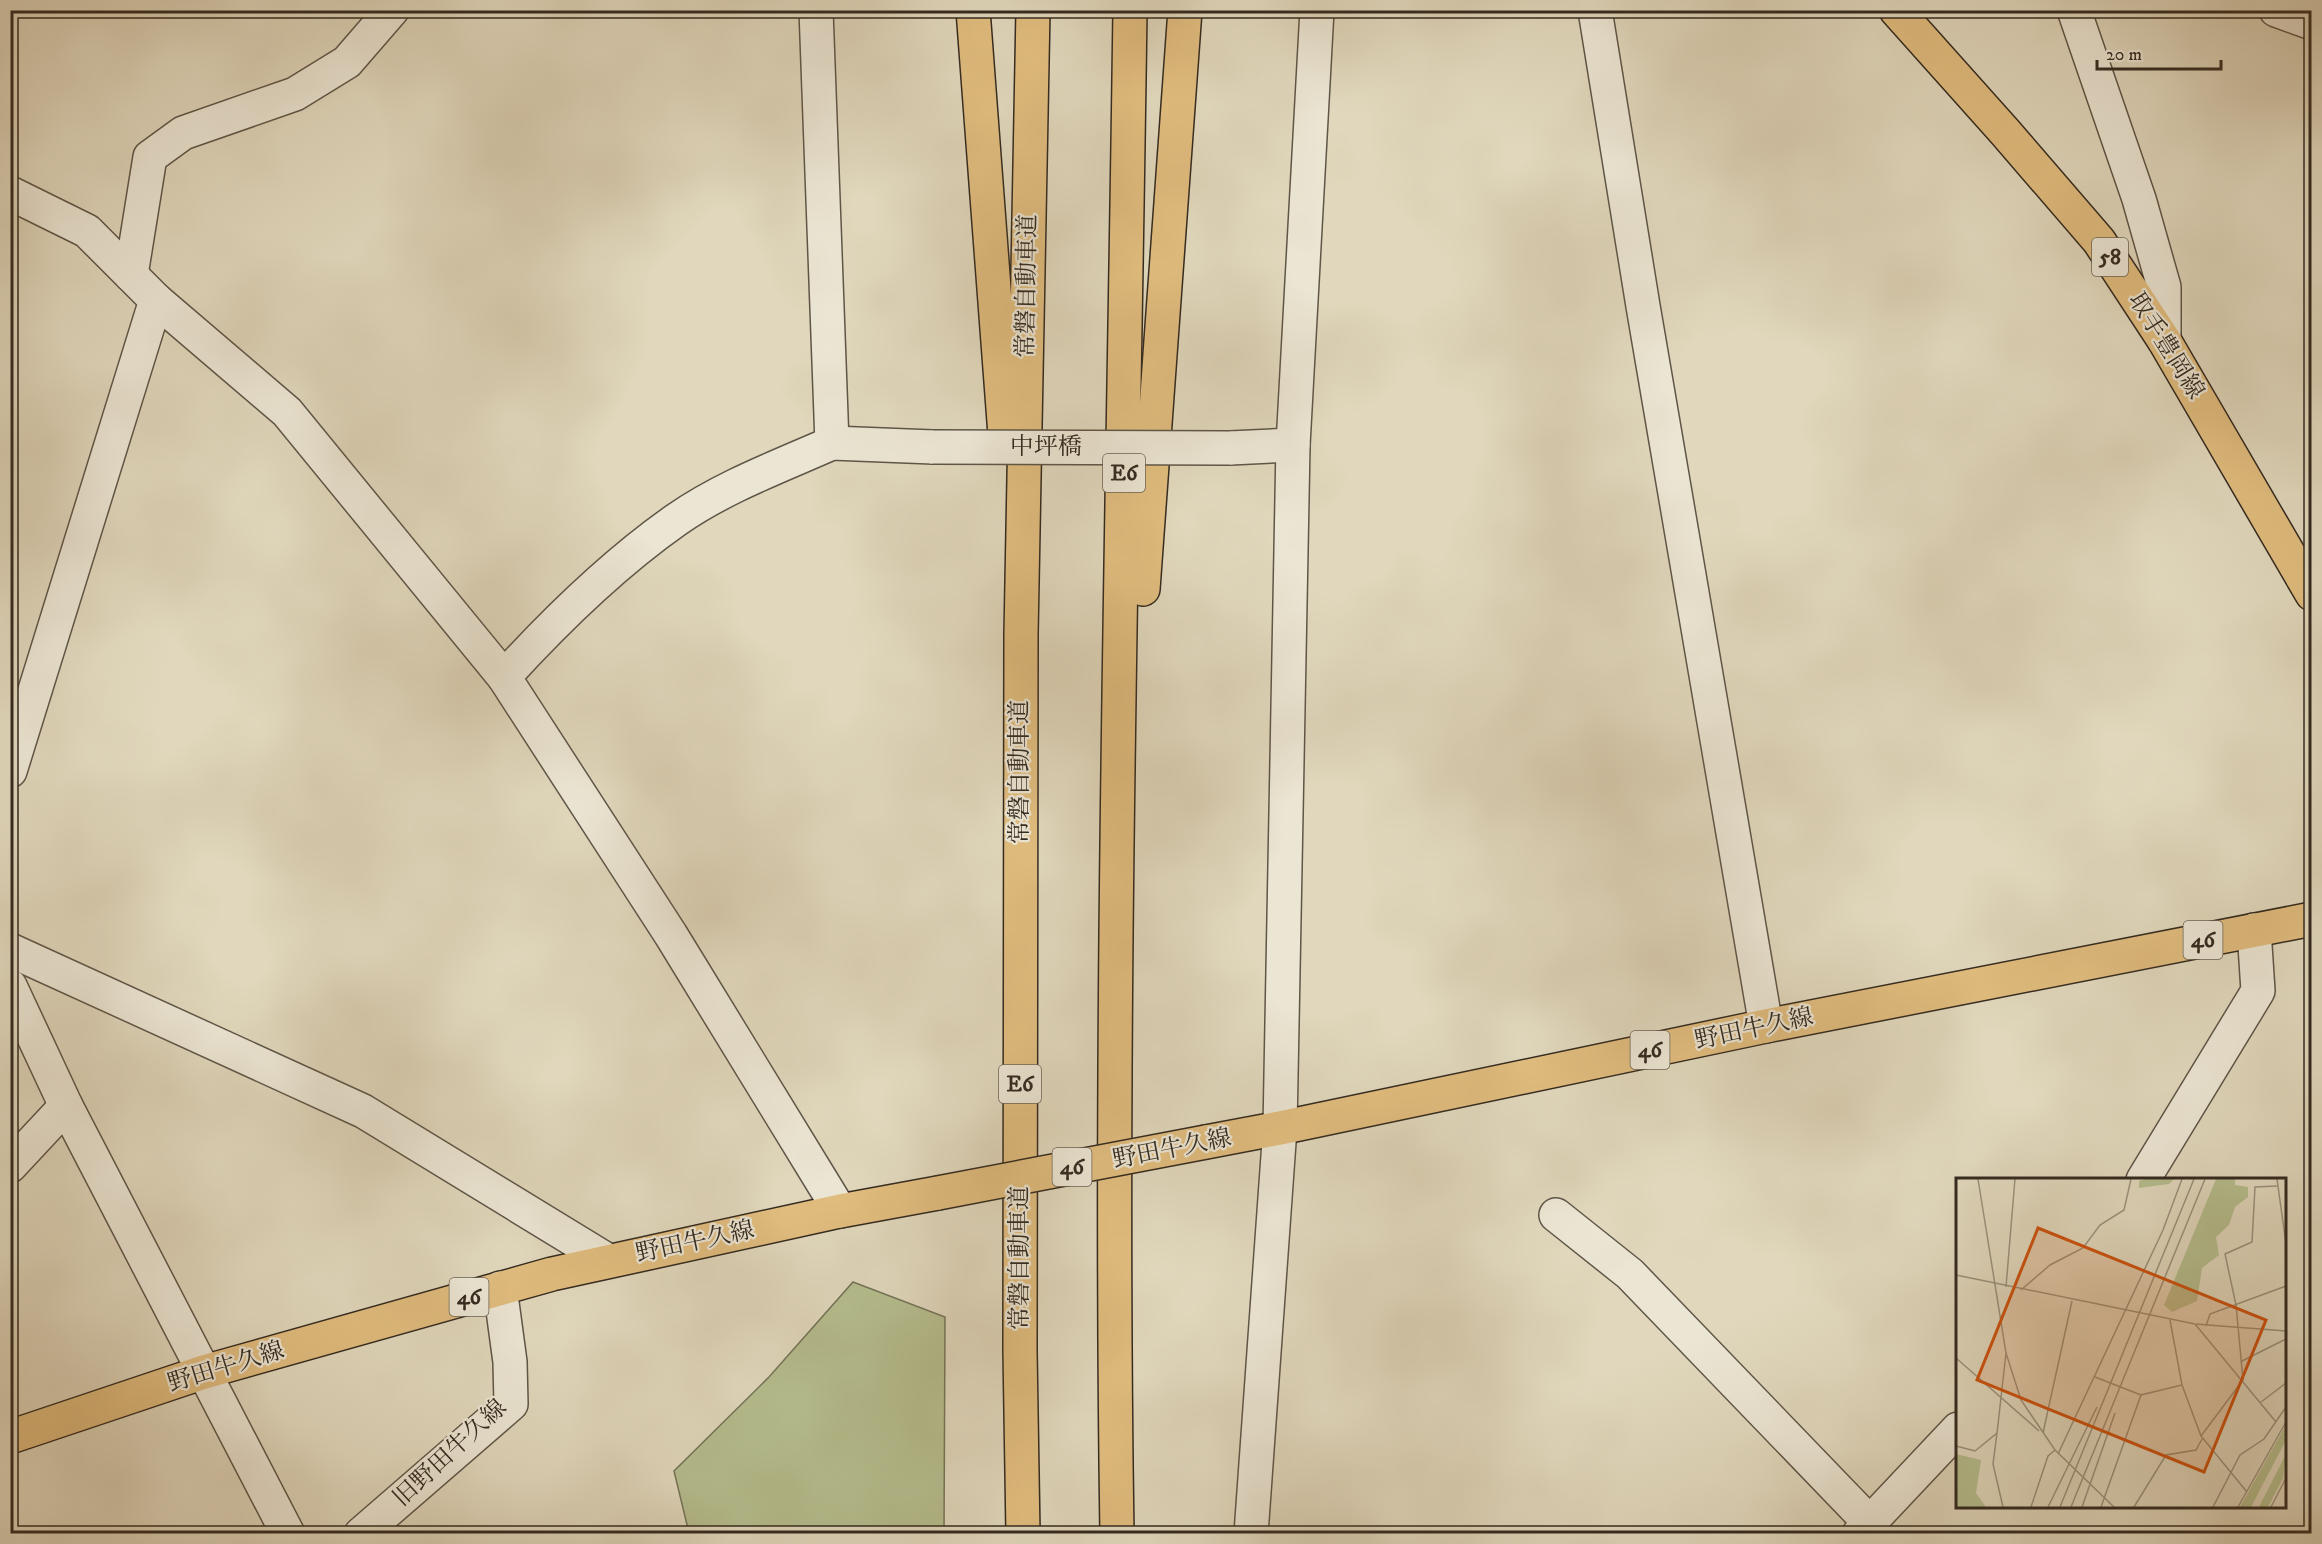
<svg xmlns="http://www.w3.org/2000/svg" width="2322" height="1544" font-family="'IM FELL DW Pica','Noto Serif JP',serif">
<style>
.green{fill:#b5bd8e;stroke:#747458;stroke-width:1.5}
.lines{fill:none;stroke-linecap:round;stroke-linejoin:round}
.minor-casing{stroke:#5f5648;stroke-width:36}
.major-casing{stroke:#342b21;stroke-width:36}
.highway-casing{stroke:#342b21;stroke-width:36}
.minor{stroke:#ebe5d3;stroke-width:33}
.major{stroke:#e0bc7e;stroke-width:33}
.highway{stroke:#e0bc7e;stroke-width:33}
.minor-bridge-casing{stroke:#5f5648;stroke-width:36;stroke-linecap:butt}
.major-bridge-casing{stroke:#342b21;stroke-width:36;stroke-linecap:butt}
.minor-bridge{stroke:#ebe5d3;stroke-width:33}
.major-bridge{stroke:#e0bc7e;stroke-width:33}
.labels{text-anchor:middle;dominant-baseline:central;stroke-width:4.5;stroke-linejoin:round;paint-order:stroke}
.shield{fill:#ebe5d3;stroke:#6b6356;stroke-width:1.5}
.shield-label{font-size:22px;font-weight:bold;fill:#342b21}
.street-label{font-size:24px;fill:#342b21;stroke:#ebe5d3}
.inset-road{fill:none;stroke:#9b927e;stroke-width:1.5}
.view{fill:#cd520f;fill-opacity:0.15;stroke:#cd520f;stroke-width:3}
.inset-edge{fill:none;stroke:#342b21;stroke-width:3}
</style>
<rect width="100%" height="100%" fill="#e0d7bc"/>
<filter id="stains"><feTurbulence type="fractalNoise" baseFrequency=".00333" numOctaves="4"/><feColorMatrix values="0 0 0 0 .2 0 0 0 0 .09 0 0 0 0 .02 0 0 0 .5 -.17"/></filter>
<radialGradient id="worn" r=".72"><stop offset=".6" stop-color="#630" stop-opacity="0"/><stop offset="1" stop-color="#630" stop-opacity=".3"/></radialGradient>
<polygon class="green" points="853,1282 945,1317 944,1533 689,1533 674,1471 769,1377"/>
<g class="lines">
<g class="minor-casing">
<g id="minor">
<path d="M816,10L832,443C780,466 723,487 676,520C612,565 556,620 504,677L671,935L840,1211"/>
<polyline points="1595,10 1643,306 1766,1026"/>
<polyline points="2074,10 2139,199 2164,287 2164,340"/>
<polyline points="2276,10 2312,23"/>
<polyline points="10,193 87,231 156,300 10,771"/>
<polyline points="131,275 150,157 183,133 295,94 347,62 392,10"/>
<polyline points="156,300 287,412 504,677"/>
<polyline points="832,443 933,447"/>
<polyline points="1230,448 1293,445"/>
<polyline points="10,950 363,1111 607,1260"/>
<polyline points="10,986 66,1106 288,1534"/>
<polyline points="10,1166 66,1106"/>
<polyline points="2143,1180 2258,991 2254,930"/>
<polyline points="1556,1215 1630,1274 1869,1522"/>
<polyline points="361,1534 511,1404 510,1362 500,1288"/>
<polyline points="1251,1534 1280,1128 1293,445 1317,10"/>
<polyline points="1859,1534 1958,1429"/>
</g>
</g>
<g class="major-casing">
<g id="major">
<polyline points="1896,10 2005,132 2099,241 2164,340 2312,594"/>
<polyline points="1206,1142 1280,1128 1766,1026 2312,919"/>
<polyline points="10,1437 204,1372 552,1274 840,1211 938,1193"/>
</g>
</g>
<g class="highway-casing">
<g id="highway">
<polyline points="973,10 1005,435"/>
<polyline points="1143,589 1185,10"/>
<polyline points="1023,1534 1020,1351 1021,634 1033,10"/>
<path d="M1117,1534C1109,1026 1123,518 1130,10"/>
</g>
</g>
<use href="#minor" class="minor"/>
<use href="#major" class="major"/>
<use href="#highway" class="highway"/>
<g class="minor-bridge-casing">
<polyline id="minor-bridge" points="933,447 1230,448"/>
</g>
<g class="major-bridge-casing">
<polyline id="major-bridge" points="938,1193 1206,1142"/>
</g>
<use href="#minor-bridge" class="minor-bridge"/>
<use href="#major-bridge" class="major-bridge"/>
</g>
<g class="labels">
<g class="shield">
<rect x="2092" y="238" width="36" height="38" rx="4.5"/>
<rect x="1103" y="454" width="42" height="38" rx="4.5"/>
<rect x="2183.5" y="921" width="39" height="38" rx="4.5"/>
<rect x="1630.5" y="1031" width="39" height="38" rx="4.5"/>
<rect x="999" y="1065" width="42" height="38" rx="4.5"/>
<rect x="1052.5" y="1148" width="39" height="38" rx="4.5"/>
<rect x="449.5" y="1278" width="39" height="38" rx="4.5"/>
</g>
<g class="shield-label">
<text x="2110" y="257">58</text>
<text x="1124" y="473">E6</text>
<text x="2203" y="940">46</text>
<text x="1650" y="1050">46</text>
<text x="1020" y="1084">E6</text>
<text x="1072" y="1167">46</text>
<text x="469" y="1297">46</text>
</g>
<g class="street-label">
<text transform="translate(1027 286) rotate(-89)">常磐自動車道</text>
<text transform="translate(2166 346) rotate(58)">取手豊岡線</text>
<text x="1046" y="447">中坪橋</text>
<text transform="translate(1020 772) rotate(-90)">常磐自動車道</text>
<text transform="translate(1754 1029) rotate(-12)">野田牛久線</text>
<text transform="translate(1172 1149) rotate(-11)">野田牛久線</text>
<text transform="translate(695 1242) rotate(-12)">野田牛久線</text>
<text transform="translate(1020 1258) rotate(-90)">常磐自動車道</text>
<text transform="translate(226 1367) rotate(-17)">野田牛久線</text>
<text transform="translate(450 1453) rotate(-43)">旧野田牛久線</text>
</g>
</g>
<g transform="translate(1956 1178)">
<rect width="330" height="330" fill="#e0d7bc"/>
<path d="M189,1H218L213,6L183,10V3ZM260,1H279V7L292,9V19L279,29L273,47L260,59L263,77L246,90L241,123L216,134L208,127ZM330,247V262L295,329H284ZM0,276L25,282L20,315L30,329H0ZM330,276L327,300L312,329H303Z" fill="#b5bd8e"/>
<path class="inset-road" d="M22,1L50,175L65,222L99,272L158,329M321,1L330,66M0,97L239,146L330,153M50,109L59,1M65,112L94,87L127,70L144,47L168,32L175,1M239,146L320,244M250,148L254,136L330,108M0,180L83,253M286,183L330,161M139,199L185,217M226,207L245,258M305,224L330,205M41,255L37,286L47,329M87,255L116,123M0,268L19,273L41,255L50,175M102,276L207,52L226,1M291,314L245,258L287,202L280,127L269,76L296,64L299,9L321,8M75,329L92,278L99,272M92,329L141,229M104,329L238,1M115,329L249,1M126,329L159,235M145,329L185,217L226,207L214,142M178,329L210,277L240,272L246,261M257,329L284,277L308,261L330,229M282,329L330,244M315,329L330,300"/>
<path class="view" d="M82,50L310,142L248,294L21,202Z"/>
<rect width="330" height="330" class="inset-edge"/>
</g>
<rect width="2322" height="1544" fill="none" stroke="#e0d7bc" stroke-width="36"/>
<rect x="12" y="12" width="2298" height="1520" fill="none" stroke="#342b21" stroke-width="3"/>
<rect x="18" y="18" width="2286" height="1508" fill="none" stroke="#342b21" stroke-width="1.5"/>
<path d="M2097 60v9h124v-9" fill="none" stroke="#342b21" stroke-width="3"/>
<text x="2106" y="60" font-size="18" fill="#342b21" stroke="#ebe5d3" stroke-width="4.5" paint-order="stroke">20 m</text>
<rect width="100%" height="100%" filter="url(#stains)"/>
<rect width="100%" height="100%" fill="url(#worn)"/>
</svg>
